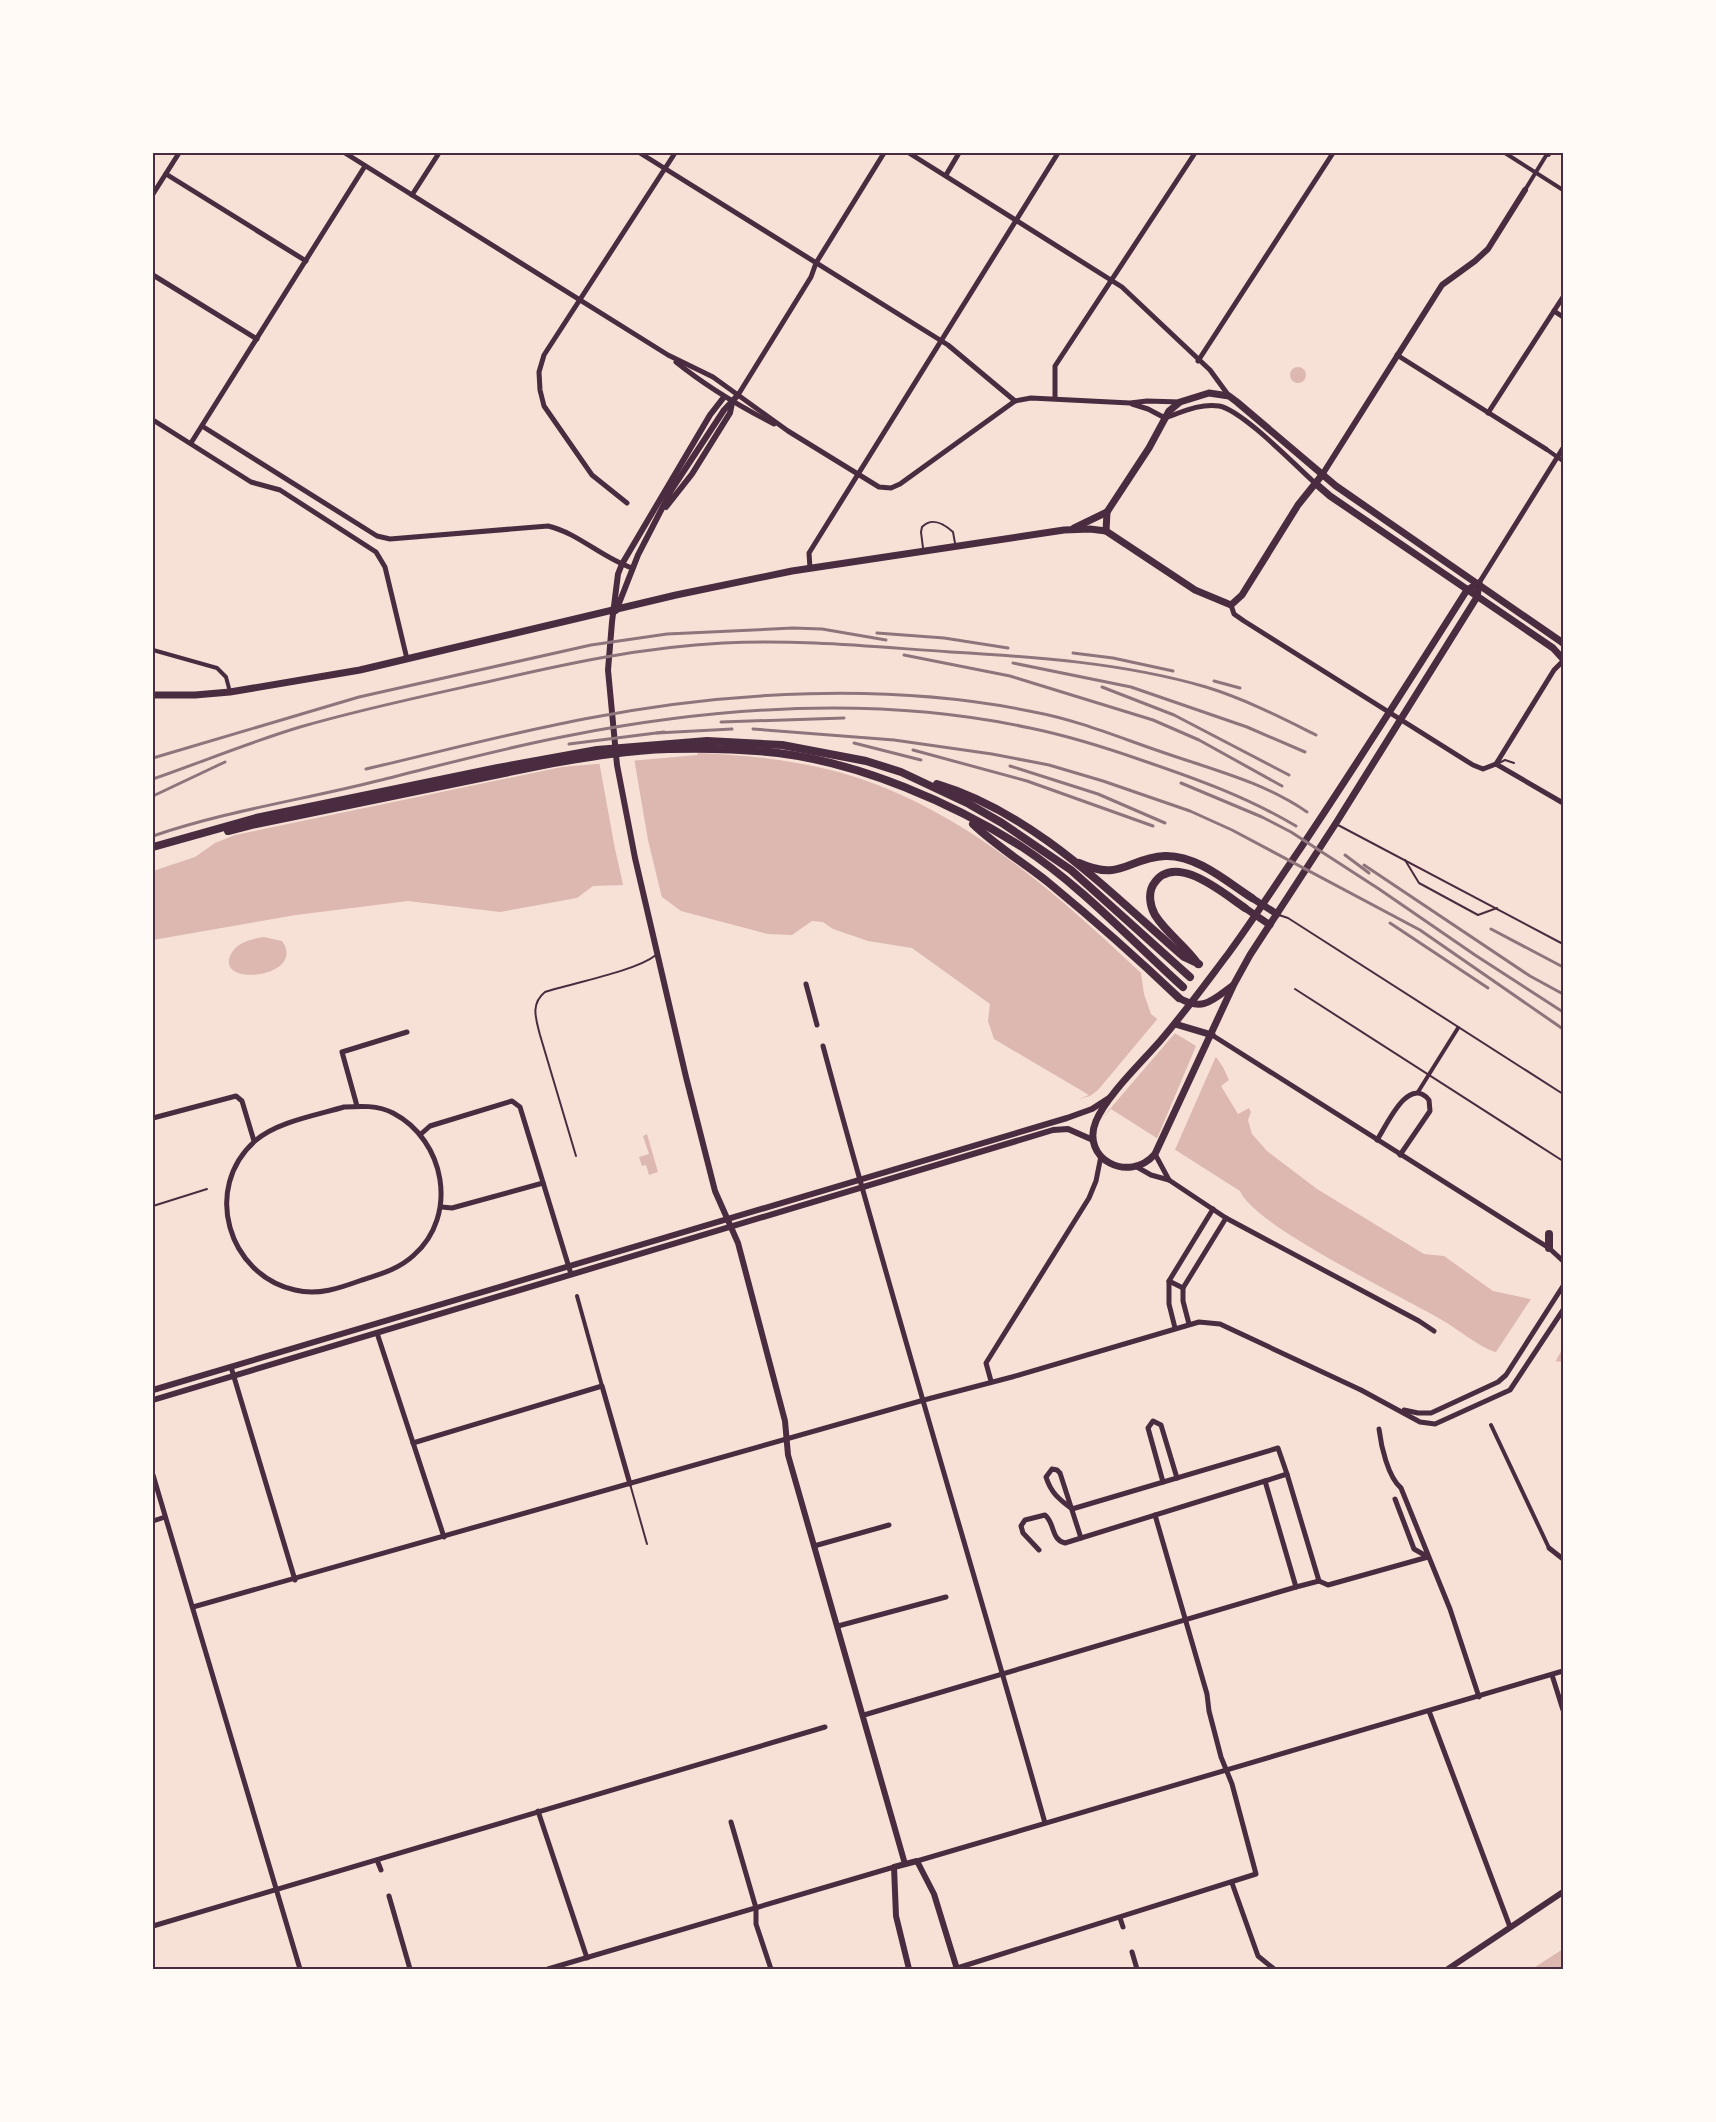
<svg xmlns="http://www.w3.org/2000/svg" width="1716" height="2122" font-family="Mulish,sans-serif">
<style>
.water{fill:#dcb8b0}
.pier{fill:#f7e1d7}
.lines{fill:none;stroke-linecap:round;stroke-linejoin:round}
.service{stroke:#4a2c40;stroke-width:2}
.pedestrian{stroke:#4a2c40;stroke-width:4}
.minor{stroke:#4a2c40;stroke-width:5}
.tertiary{stroke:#4a2c40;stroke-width:6}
.secondary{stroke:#4a2c40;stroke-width:7}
.trunk{stroke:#4a2c40;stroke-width:8}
.rail{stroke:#8f747c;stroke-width:3}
.neatline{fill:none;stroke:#4a2c40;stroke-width:2}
</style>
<rect width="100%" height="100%" fill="#f7e1d7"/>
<g class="water">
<circle cx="1298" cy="375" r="8"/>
<path d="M698,753C747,755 794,760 842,773C960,807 1054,891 1141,973L1144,994L1151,1014L1175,1033L1216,1057L1223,1067L1229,1080L1221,1086L1238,1114L1249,1108L1251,1112L1248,1120L1252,1134L1267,1151L1317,1189L1424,1254L1444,1256L1493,1291L1563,1306V1362C1543,1359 1513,1358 1495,1352C1475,1345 1459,1329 1440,1319C1403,1297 1253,1225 1240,1191L1111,1109L1103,1117L1079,1099L1089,1095L994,1039L988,1021L990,1004L912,948L868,941L833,929L823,922L812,921L792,935L768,934L681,911L662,897L623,885L593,886L577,898L500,912L408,901L296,915L153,940V871L195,857L215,843L235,835L562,767L697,755Z"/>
<path d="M264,937L282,941C308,978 213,988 231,954C237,942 252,939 264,937Z"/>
<polygon points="647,1134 658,1172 649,1175 646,1165 642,1166 639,1157 649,1154 643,1136"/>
<polygon points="1563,1949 1563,1969 1532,1969"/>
</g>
<g class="pier">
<polygon points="634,758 648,840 663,902 624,889 615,849 599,761"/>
<polygon points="1159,1017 1177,1030 1217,1054 1174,1152 1156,1141 1196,1046 1175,1033 1103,1117 1079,1099 1090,1096 1098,1090"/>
<polygon points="1533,1296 1563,1303 1563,1348 1554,1364 1494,1355"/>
</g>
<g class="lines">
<g class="service">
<path d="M923,548L921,532L922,527C932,517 943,523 953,532L955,543"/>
<polyline points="1499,763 1505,760 1514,763"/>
<polyline points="1338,825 1563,944"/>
<polyline points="1405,860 1419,883 1478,915 1497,908"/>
<polyline points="1279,915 1288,918 1563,1094"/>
<polyline points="1295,989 1563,1161"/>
<path d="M576,1156L540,1035C536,1019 530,1004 545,992C573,983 636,971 656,955"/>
<polyline points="153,1206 207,1189"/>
<polyline points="630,1484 647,1544"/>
</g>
<g class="pedestrian">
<polyline points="1505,153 1563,190"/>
<polyline points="1525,190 1547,154"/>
<polyline points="1546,449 1563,461"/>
<polyline points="153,650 217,668 226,677 230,692"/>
<polyline points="1418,1092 1458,1028"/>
<polyline points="577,1296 602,1386"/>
<polyline points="1491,1425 1549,1548"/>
</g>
<g class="minor">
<polyline points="345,153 668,355 713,377 788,431 879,487 891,488 900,484 1015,401 1031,398 1130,403 1147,401 1180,402"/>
<polyline points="640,153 948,345 1015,401"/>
<polyline points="909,153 1122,287 1210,370 1229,396"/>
<polyline points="166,174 306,261"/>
<polyline points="946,175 959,153"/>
<polyline points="153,194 179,153"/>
<polyline points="412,195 439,153"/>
<polyline points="153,275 257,339"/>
<polyline points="1554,311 1563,317"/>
<polyline points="1397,355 1546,449"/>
<polyline points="1198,361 1333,153"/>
<path d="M676,362C707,387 739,406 774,424"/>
<polyline points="738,395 811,277 816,263 884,153"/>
<polyline points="1055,398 1055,366 1195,153"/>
<path d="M1132,404L1148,409L1165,418C1182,412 1201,403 1219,406C1242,410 1296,466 1315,483"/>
<polyline points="1488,413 1563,297"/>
<polyline points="153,420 251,482 280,490 376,552 385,567 407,659"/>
<path d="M202,426L377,536L390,539L548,526C578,533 602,558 632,568"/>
<polyline points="191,443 365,166"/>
<polyline points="627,503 592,475 544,406 540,390 539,372 544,355 675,153"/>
<polyline points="810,568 809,553 1058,153"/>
<polyline points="1479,583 1563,448"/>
<polyline points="1231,605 1234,614 1244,621 1473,765 1483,769 1496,764"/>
<polyline points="1496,764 1554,670 1563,661"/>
<polyline points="1496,764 1563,803"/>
<polyline points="806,984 817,1025"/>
<polyline points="1212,1035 1549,1248 1563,1261"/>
<path d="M823,1046C893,1306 972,1564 1045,1823"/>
<polyline points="357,1106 342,1052 407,1032"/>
<path d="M344,1107C360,1106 378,1105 393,1113C445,1140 459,1215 414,1255C399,1269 381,1274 362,1280C340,1288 318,1296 295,1290C228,1275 202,1188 255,1141C276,1122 317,1115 344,1107Z"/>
<polyline points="153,1118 236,1096 242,1101 254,1141"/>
<polyline points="421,1134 430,1126 512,1101 520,1107 571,1274"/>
<path d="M1377,1140C1387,1125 1408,1075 1429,1100L1430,1111L1400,1155"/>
<polyline points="1137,1167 1151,1175 1169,1180 1155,1154"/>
<polyline points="1169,1180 1226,1218 1419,1321 1434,1331"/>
<polyline points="442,1207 452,1208 543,1183"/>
<polyline points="1169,1281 1183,1288"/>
<polyline points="1189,1324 1183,1301 1183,1288 1226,1218"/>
<polyline points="1175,1328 1169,1304 1169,1281 1213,1209"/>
<polyline points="377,1333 444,1537"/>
<polyline points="231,1367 295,1580"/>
<polyline points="991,1381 986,1363 1089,1198 1096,1181 1101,1156"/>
<polyline points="1404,1410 1418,1413 1431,1413 1498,1382 1506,1375 1563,1286"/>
<path d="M1379,1429C1381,1446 1388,1477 1401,1488L1450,1609L1479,1697"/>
<polyline points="413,1443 602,1386 630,1484"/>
<polyline points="153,1475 300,1969"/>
<polyline points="1163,1482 1148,1428 1153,1421 1161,1425 1177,1478"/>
<polyline points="1395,1499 1414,1549 1428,1557"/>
<polyline points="1072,1509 1278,1448 1287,1474"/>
<path d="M1072,1509C1059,1499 1051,1493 1046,1477L1052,1469L1057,1470L1060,1473L1081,1538"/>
<polyline points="153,1521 165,1517"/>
<polyline points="814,1546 889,1525"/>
<polyline points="1549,1548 1563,1559"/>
<path d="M1039,1550L1023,1533L1021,1526L1025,1520L1045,1515C1055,1523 1051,1540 1065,1543L1265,1481"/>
<polyline points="1296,1587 1265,1481 1287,1474 1319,1581"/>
<polyline points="193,1607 924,1400 1012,1377 1199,1322 1220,1324 1361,1390 1420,1422 1435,1424 1510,1390 1563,1310"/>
<polyline points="838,1626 946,1597"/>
<polyline points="1552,1675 1563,1710"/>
<polyline points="1429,1711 1510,1927"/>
<polyline points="864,1715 1296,1587 1319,1581 1328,1585 1428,1557"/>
<polyline points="538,1811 587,1958"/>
<polyline points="731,1822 756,1908 756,1924 771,1969"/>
<polyline points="377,1860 381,1870"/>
<polyline points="917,1861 1563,1671"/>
<polyline points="1232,1883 1258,1956 1274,1969"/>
<polyline points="389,1896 410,1969"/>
<polyline points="1120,1918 1123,1927"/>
<polyline points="153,1926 825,1727"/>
<polyline points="1132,1952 1137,1969"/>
<polyline points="548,1969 894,1867"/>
<polyline points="954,1969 1256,1874 1232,1784 1221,1757 1209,1711 1207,1694 1155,1515"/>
</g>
<g class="tertiary">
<polyline points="1548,154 1548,153"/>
<polyline points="724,397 710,415 622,564 618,574 612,622 608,670 617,765 635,858 686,1077 715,1191 738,1243 785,1421 788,1455 905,1864"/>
<polyline points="1322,475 1442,285 1475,261 1488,249 1525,190"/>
<polyline points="666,507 692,474 730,413 732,403"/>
<polyline points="616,611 638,555 672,489 724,410 738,395"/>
<polyline points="153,1390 1067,1118 1092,1109 1109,1098"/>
<polyline points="153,1400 1053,1130 1068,1129 1093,1140"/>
<polyline points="909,1969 896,1916 894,1867 917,1861 934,1894 957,1969"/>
<polyline points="1448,1969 1563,1892"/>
</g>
<g class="secondary">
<polyline points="1315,483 1330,496 1553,648 1563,659"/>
<polyline points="1074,528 1107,512"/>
<polyline points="1106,531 1107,512 1149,448 1169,411 1180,402 1209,393 1229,396 1237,402 1336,486 1563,643"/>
<path d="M1479,583L1477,597L1336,823L1250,955L1234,984L1155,1154C1129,1184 1080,1159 1096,1121C1107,1095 1142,1062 1161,1040C1185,1012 1206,983 1228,954C1253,920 1276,884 1300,849C1357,764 1412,677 1467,590Z"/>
<polyline points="153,695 195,695 230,692 360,670 676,595 792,571 1064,530 1090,529 1106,531 1195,590 1231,605 1242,595 1298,505 1322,475"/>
<polyline points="1252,898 1277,914"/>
<polyline points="1245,908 1270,925"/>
<path d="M1179,998C1203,1012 1213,1000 1232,986"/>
<polyline points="1175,1024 1212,1035"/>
</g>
<g class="trunk">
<path d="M937,784C1034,813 1109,892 1184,957L1199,964"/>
<path d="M973,824C996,846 1024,863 1049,883C1094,920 1137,958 1179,998"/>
<path d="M228,831L256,824L548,764C588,757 629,750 669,749C705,748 743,749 778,753C860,763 953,803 1022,847C1080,885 1131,940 1183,987"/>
<polyline points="153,847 256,818 498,768 597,750 707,741 782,745 866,761 901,772 969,804 1002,823 1071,870 1190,977"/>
<path d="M1079,863C1122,882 1127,858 1165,856C1197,855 1227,882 1252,898"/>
<path d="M1198,964C1186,946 1167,934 1155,915C1150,906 1148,894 1153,885C1174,850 1224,894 1245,908"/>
<polyline points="1549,1248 1549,1234"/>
</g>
<g class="rail">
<polyline points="877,633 944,638 1008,648"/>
<polyline points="1073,653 1113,658 1173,671"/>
<polyline points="904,655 1010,676 1153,720 1199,740 1282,786"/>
<polyline points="1013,663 1131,687 1247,727 1305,752"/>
<polyline points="1214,681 1240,688"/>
<polyline points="1102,687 1174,715 1289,775"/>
<polyline points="721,722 844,718"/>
<polyline points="753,729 894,740 992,754 1049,765 1103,781 1190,811 1232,830 1420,930 1563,1029"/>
<polyline points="657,733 732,729"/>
<polyline points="854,743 921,760"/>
<polyline points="569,744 664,732"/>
<polyline points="913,750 1027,781 1153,826"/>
<polyline points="153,758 359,697 591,645 667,634 793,628 822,629 886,640"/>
<polyline points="1010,766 1098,794 1165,823"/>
<path d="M366,769C439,752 511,733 584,719C726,691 891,682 1034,712C1077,720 1118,737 1159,751C1210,769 1262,781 1307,812"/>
<path d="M153,779C202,762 250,742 300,727C362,709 424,696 487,682C565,664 643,647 723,643C799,639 876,647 951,652C1037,657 1124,663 1206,687C1245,699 1280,717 1316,735"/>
<polyline points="1181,783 1262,817 1291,832 1379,889 1475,955 1563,1012"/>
<polyline points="153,796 225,762"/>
<path d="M153,836C226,811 302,800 377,781C442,765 507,747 572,735C721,706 881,696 1030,728C1069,736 1107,748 1144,761C1197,779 1247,797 1296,826"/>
<polyline points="1345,855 1369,873"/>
<polyline points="1364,865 1530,976 1563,994"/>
<polyline points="1390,923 1488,988"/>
<polyline points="1491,929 1563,967"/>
</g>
</g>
<rect width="1716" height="2122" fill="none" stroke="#fffaf5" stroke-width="309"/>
<rect x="154" y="154" width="1408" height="1814" class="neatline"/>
</svg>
